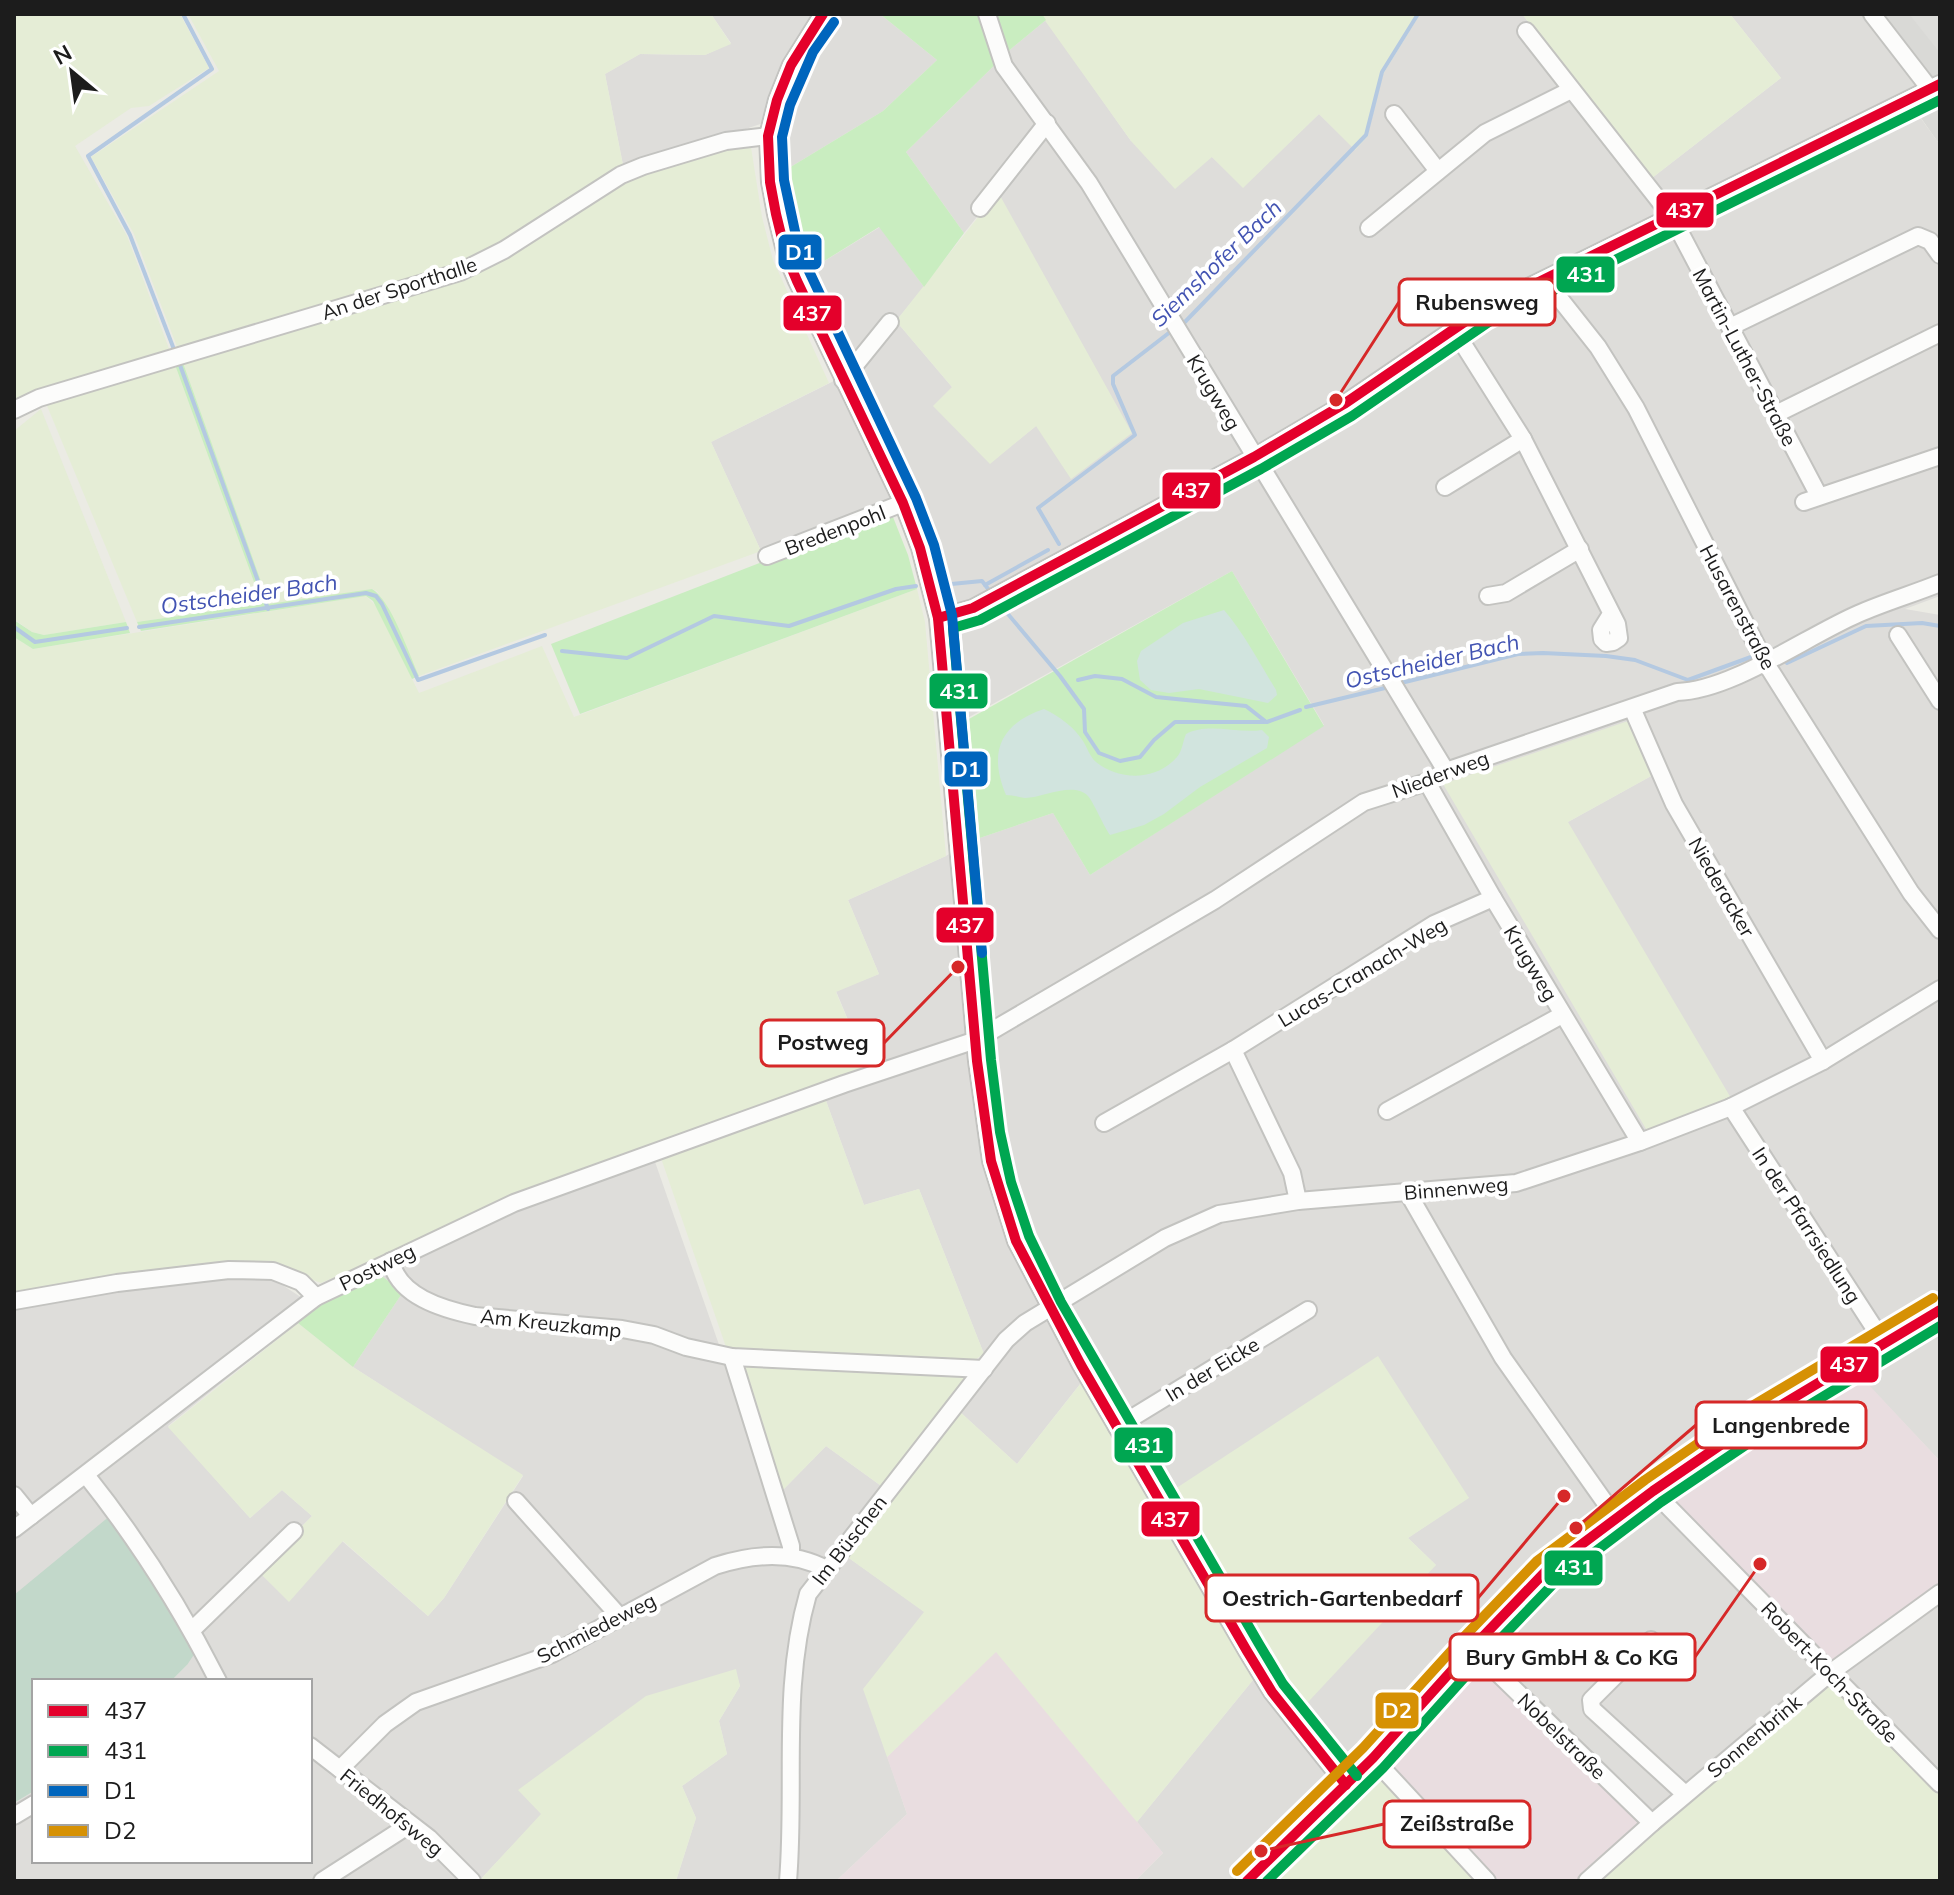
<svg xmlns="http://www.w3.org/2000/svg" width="1954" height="1895" font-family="Mulish,sans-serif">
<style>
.residential{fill:#deddda;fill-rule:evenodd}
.industrial{fill:#e9dde0}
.religious{fill:#d9d9d6}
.farmland{fill:#e5edd6}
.grass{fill:#c9edc0}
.wetland{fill:#d1e4de}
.cemetery{fill:#c2d8ca}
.parking{fill:#ddddda}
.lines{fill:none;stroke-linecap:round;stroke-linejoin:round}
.stream{stroke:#b4c9e1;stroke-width:4}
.minor-casing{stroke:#c3c3c0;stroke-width:20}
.major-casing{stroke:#a0a181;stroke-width:24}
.minor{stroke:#fcfcfb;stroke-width:16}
.major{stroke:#f0efe3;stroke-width:20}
.bus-1-casing{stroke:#fff;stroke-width:16}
.bus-2-casing{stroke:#fff;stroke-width:16}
.bus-3-casing{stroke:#fff;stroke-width:16}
.bus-4-casing{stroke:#fff;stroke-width:16}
.bus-1{stroke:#e4002b;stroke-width:10}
.bus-2{stroke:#00a651;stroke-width:10}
.bus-3{stroke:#0065bd;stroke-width:10}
.bus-4{stroke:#d69104;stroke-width:10}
.labels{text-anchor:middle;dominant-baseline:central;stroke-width:8;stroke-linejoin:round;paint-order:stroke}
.street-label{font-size:20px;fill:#1c1c1c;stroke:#fff}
.water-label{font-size:22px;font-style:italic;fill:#4253b2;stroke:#fff}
.leader{fill:none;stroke:#d62828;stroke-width:3}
.callout-dot{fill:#d62828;stroke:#fff;stroke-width:3}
.callout{fill:#fff;stroke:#d62828;stroke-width:3}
.callout-label{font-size:22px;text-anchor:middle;font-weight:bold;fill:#1c1c1c}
.line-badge{stroke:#fff;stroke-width:3}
.badge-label{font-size:22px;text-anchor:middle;font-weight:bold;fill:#fff}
</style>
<rect width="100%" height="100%" fill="#ebebe4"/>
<g class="residential">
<polygon points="711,14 880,14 937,60 883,111 774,177 778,118 624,170 605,74 640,54 705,55 731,43"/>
<path d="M1420,14H1522L1652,178L1781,78L1730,14H1877L1940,95L1914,109L1940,145V596L1905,609L1940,615V1461L1853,1369L1940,1591V1788L1652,1826L1352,1793L1258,1881H1135L1163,1853L1137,1822L1262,1669L1436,1565L1408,1538L1469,1497L1154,1502L1084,1379L1017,1464L959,1411L995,1364L984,1354L919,1189L864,1205L825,1098L868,1068L836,991L879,974L848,900L946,856L968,842L1053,813L1090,875L1324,725L1232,571L953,726L904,494L761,551L711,442L846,375L800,276L880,227L924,287L896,321L952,387L990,463L1036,426L997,192L964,233L906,152L1012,48L1046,20L1131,141L1212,157L1243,187L1319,114L1355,149L1367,137L1383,74ZM1631,720L1653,775L1568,822Z"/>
<polygon points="654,1159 772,1496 779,1494 826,1446 884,1488 846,1556 925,1612 864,1689 907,1814 836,1881 676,1881 696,1818 682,1786 727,1754 719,1721 740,1686 735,1670 519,1790 542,1814 479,1881 14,1881 14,1803 34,1791 34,1861 310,1861 310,1681 171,1681 187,1665 14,1595 14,1307 117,1288 230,1277 273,1279 316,1307 168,1426 250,1518 282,1490 312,1516 258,1571 289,1601 342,1541 428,1616 444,1598 523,1476 353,1367 403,1292 379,1274 518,1211"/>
</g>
<g class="industrial">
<polygon points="1854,1369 1940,1461 1940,1591 1830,1671 1657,1496"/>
<polygon points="996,1651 1163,1853 1135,1881 836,1881 907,1814 887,1757"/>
<polygon points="1472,1657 1652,1826 1592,1881 1482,1881 1375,1767"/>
</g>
<polygon class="religious" points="1877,14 1940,14 1940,145 1914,108 1940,94"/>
<g class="farmland">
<polygon points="14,14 180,14 209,68 149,106 131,108 75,146 127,236 171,354 14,406"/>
<polygon points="188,14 711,14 731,44 705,55 640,54 605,74 624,170 503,246 458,268 179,352 134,234 91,157 219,71"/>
<polygon points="1042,14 1420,14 1383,74 1367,137 1355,150 1319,114 1243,188 1212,157 1175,189 1131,141 1041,15"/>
<polygon points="1522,14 1730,14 1781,78 1652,178"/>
<polygon points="750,141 762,217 773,260 829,383 711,442 761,551 419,676 386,605 377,591 372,589 269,605 182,360 459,276 627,177"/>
<polygon points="998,192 1132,433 1071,479 1036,426 990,464 933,406 952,387 896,321"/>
<polygon points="174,362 262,604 137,622 45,401"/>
<polygon points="41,409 126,622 44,635 32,632 14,619 14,431"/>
<polygon points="917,589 925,622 946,856 848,900 879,974 836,992 868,1068 513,1201 321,1283 273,1265 14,1295 14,637 33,649 366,596 376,606 419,693 542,646 574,717"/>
<polygon points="1631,720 1653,775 1568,822 1731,1098 1649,1134 1443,784"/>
<polygon points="825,1098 864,1205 919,1189 984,1354 968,1364 727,1350 661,1158"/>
<polygon points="298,1323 353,1367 523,1475 444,1598 428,1616 343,1541 289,1602 258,1571 312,1516 282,1490 250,1518 168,1427"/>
<polygon points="1378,1356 1469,1498 1408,1538 1436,1565 1295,1716 1262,1669 1137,1822 996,1652 887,1757 863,1689 924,1612 846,1556 959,1411 1017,1464 1085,1378 1155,1502"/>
<polygon points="739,1361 969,1377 884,1488 826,1446 779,1494"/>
<polygon points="736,1669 740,1686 719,1721 727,1754 682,1786 696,1818 676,1881 479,1881 541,1814 518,1790 646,1696"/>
<polygon points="1830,1676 1940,1788 1940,1881 1592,1881"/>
<polygon points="1375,1767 1482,1881 1258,1881 1352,1793"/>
</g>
<g class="grass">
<polygon points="880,14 1042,14 1046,20 1012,48 906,152 964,233 924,287 879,227 800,276 791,250 774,177 883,111 937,60"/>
<path d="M182,360L269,604L372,589C391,600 409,654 419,676L412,679L373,601L366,596L141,631L137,622L262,604L174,362Z"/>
<polygon points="891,512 908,555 917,589 580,714 551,644"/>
<polygon points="1232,571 1324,726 1090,875 1053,813 968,842 960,724"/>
<polygon points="14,620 32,632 44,635 126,622 130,633 33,649 14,637"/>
<polygon points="379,1274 403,1292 353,1367 298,1323 316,1307"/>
</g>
<g class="wetland">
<path d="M1224,610C1244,633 1260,664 1276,690L1277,695L1268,703L1199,689L1169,693L1151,690L1140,680L1137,661L1141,651L1183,623Z"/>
<path d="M1044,709C1059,716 1074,727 1083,741C1087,747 1090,757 1096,762C1120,781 1156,781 1177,757C1182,752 1183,741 1186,734C1208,722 1238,734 1262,730L1269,737L1267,748L1200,787L1164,814L1144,825L1110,835C1103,825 1094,803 1088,796C1073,781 1043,798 1025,798C1019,797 1012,795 1006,795C988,752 1000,724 1044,709Z"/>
</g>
<polygon class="cemetery" points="111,1515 197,1650 187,1665 171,1681 34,1681 34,1791 14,1803 14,1595"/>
<polygon class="parking" points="1909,14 1940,14 1940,53"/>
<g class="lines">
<g class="stream">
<polyline points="1182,325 1366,135 1382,72 1418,14"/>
<polyline points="175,352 130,235 88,156 212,69 183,14"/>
<polyline points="180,365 268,609"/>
<polyline points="1059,544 1038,508 1135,435 1113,384 1113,376 1174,329"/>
<polyline points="941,585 982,581 992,594"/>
<polyline points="985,585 1048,550"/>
<polyline points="997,601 1060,676 1084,709 1085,732 1099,753 1120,761 1140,757 1154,740 1175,722 1267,722 1300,710"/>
<polyline points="14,627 35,642 127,628"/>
<polyline points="139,627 366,593 376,596 382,604 418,680 545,635"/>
<polyline points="562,651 627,658 714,616 789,626 896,589 916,586"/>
<polyline points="1787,663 1866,626 1922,623 1940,626"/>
<polyline points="1078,680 1095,676 1122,679 1156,697 1246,706 1265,721"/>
<polyline points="1397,684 1518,654 1543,653 1606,656 1635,660 1688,680 1751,657"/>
<polyline points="1306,707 1389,687"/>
</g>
<g class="minor-casing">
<g id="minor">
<polyline points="823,14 791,65 777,100 768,136 770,182 776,214 786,255 797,281 903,503 920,548 938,618 977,1061 991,1161 1016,1241 1081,1365 1247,1651 1272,1692 1346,1785"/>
<polyline points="987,14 1004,66 1089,183 1446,771"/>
<polyline points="1872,14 1930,89"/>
<polyline points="1526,31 1672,217 1819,496"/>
<polyline points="1394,114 1438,171"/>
<polyline points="980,208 1047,123"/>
<polyline points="1369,228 1485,133 1571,90"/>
<polyline points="1545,280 1598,347 1636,408 1765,662 1911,893 1940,930"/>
<polyline points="1730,327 1918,236 1930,241 1940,255"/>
<polyline points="1453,328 1523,439 1617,624 1619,638 1613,642 1606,643 1602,639 1601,630 1611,614"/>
<polyline points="843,380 890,322"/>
<polyline points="14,410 39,398 460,272 504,250 621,175 643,166 726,141 768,136"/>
<polyline points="1776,414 1940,333"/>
<polyline points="1445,487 1523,439"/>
<polyline points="1804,502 1940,456"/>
<polyline points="767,556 903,503"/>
<polyline points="1488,596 1506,593 1580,549"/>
<polyline points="938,618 973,608 1254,457 1344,404 1482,310 1940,84"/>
<polyline points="1898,635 1940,701"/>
<polyline points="1632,708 1674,804 1823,1061"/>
<polyline points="1427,782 1493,898 1640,1142"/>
<polyline points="1233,1050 1292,1173 1298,1201"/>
<polyline points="1731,1107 1884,1343"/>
<polyline points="1387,1111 1562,1015"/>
<polyline points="1104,1123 1233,1050 1434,924 1493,898"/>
<polyline points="1408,1193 1503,1358 1616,1518"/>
<path d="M391,1261C398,1296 442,1309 475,1316L622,1329L654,1335L686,1347L732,1357L984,1369"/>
<polyline points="14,1301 117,1283 229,1270 273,1271 301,1282 316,1297"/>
<polyline points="732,1357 791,1546 791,1556"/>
<polyline points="1117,1427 1308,1310"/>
<path d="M86,1475C137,1539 181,1608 218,1681"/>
<polyline points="1653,1491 1940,1784"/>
<polyline points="14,1495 31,1516"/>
<polyline points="516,1501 619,1616"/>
<path d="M14,1529L316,1297L514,1203L844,1084L976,1040L1215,900L1364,802L1427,782L1446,771L1677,692C1731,691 1807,636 1858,614C1885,602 1913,594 1940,583"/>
<polyline points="192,1630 294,1531"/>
<polyline points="1651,1640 1591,1700 1592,1709 1685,1794"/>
<polyline points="1472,1648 1652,1823"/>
<polyline points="310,1746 429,1838 472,1881"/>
<polyline points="1373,1758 1487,1881"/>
<path d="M340,1769L385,1724L416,1702L552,1654L715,1566C752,1554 791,1550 826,1569"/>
<polyline points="14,1816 34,1804"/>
<polyline points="322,1881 409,1825"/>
<path d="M788,1881C796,1785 781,1688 808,1594L1006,1340L1025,1323L1165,1238L1219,1214L1298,1201L1516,1183L1640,1142L1731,1107L1823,1061L1940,989"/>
<polyline points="1587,1881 1652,1823 1830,1673 1940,1593"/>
</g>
</g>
<g class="major-casing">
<polyline id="major" points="1247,1881 1373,1758 1472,1648 1546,1571 1653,1491 1760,1418 1940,1310"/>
</g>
<use href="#minor" class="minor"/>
<use href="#major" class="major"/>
<g class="bus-1-casing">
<g id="bus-1">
<polyline points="823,14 791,65 777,100 768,136 770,182 776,214 786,255 797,281 903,503 920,548 938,618 977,1061 991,1161 1016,1241 1081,1365 1247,1651 1272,1692 1346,1785"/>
<polyline points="938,618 973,608 1254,457 1344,404 1482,310 1940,84"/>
<polyline points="1247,1881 1373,1758 1472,1648 1546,1571 1653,1491 1760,1418 1940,1310"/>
</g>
</g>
<g class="bus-2-casing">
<g id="bus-2">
<polyline points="1357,1776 1283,1684 1259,1644 1061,1302 1029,1236 1011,1182 1000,1132 991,1060 953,628 980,620 1261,469 1352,416 1489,322 1940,100"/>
<polyline points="1267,1881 1383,1768 1482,1658 1555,1582 1661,1502 1768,1430 1940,1326"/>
</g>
</g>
<g class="bus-3-casing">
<polyline id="bus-3" points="834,22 813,52 790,105 782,137 784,180 799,250 916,498 934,545 952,615 982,953"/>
</g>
<g class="bus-4-casing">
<polyline id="bus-4" points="1237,1871 1363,1748 1462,1639 1537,1561 1645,1480 1752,1406 1933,1298"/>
</g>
<use href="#bus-1" class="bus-1"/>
<use href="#bus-2" class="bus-2"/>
<use href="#bus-3" class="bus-3"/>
<use href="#bus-4" class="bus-4"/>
</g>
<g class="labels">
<g class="street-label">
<text transform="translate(399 288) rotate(-18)">An der Sporthalle</text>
<text transform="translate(1745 357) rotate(62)">Martin-Luther-Straße</text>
<text transform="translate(1214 392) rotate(59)">Krugweg</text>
<text transform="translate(835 530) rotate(-21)">Bredenpohl</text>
<text transform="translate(1738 607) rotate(62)">Husarenstraße</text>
<text transform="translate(1440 774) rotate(-20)">Niederweg</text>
<text transform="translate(1722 887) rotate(60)">Niederacker</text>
<text transform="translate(1531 963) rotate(59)">Krugweg</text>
<text transform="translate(1362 972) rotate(-31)">Lucas-Cranach-Weg</text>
<text transform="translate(1456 1188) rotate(-5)">Binnenweg</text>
<text transform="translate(1807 1225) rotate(57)">In der Pfarrsiedlung</text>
<text transform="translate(377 1267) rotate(-26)">Postweg</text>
<text transform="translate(551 1323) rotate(6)">Am Kreuzkamp</text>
<text transform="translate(1212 1369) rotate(-31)">In der Eicke</text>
<text transform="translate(849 1540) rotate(-52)">Im Büschen</text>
<text transform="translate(596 1628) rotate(-27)">Schmiedeweg</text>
<text transform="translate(1830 1672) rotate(46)">Robert-Koch-Straße</text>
<text transform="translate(1562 1736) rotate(44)">Nobelstraße</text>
<text transform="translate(1754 1736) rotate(-40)">Sonnenbrink</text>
<text transform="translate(392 1812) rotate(39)">Friedhofsweg</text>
</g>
<g class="water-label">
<text transform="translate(1216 263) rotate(-44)">Siemshofer Bach</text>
<text transform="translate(249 594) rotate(-8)">Ostscheider Bach</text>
<text transform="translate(1432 661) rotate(-13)">Ostscheider Bach</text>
</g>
</g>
<path class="leader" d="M1336 400L1399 302M958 967L884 1043M1576 1528L1696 1425M1564 1496L1478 1598M1760 1564L1695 1657M1261 1851L1384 1824"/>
<g class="callout-dot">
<circle cx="1336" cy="400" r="8"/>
<circle cx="958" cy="967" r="8"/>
<circle cx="1576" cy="1528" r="8"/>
<circle cx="1564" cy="1496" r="8"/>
<circle cx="1760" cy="1564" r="8"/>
<circle cx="1261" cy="1851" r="8"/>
</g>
<g class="callout">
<rect x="1399" y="279" width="156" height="46" rx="8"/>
<rect x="761" y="1020" width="123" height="46" rx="8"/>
<rect x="1696" y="1402" width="170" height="46" rx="8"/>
<rect x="1206" y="1575" width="272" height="46" rx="8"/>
<rect x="1450" y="1634" width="245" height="46" rx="8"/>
<rect x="1384" y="1801" width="146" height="46" rx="8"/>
</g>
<g class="callout-label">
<text x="1477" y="310">Rubensweg</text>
<text x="823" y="1050">Postweg</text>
<text x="1781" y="1433">Langenbrede</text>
<text x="1342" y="1606">Oestrich-Gartenbedarf</text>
<text x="1572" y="1665">Bury GmbH &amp; Co KG</text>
<text x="1457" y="1831">Zeißstraße</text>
</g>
<g class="line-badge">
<rect x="1655" y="191" width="60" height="38" rx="8" fill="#e4002b"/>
<rect x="777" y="233" width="46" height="38" rx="8" fill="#0065bd"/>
<rect x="1555" y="255" width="61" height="39" rx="8" fill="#00a651"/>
<rect x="782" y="294" width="61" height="38" rx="8" fill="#e4002b"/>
<rect x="1161" y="471" width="61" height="39" rx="8" fill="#e4002b"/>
<rect x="928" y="672" width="61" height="38" rx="8" fill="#00a651"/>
<rect x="943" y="750" width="46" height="38" rx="8" fill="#0065bd"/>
<rect x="935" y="906" width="60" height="38" rx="8" fill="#e4002b"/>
<rect x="1819" y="1345" width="61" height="39" rx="8" fill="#e4002b"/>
<rect x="1113" y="1426" width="61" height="38" rx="8" fill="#00a651"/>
<rect x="1140" y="1500" width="61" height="38" rx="8" fill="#e4002b"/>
<rect x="1543" y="1549" width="61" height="38" rx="8" fill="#00a651"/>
<rect x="1374" y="1691" width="46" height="39" rx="8" fill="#d69104"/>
</g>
<g class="badge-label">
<text x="1685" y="218">437</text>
<text x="800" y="260">D1</text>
<text x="1586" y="282">431</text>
<text x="812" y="321">437</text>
<text x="1191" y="498">437</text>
<text x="959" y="699">431</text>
<text x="966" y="777">D1</text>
<text x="965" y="933">437</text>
<text x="1849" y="1372">437</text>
<text x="1144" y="1453">431</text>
<text x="1170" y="1527">437</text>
<text x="1574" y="1575">431</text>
<text x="1397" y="1718">D2</text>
</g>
<rect width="1954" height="1895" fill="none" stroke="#1c1c1c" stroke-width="32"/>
<rect x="32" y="1679" width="280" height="184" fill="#ffffff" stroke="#a4a4a4" stroke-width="2"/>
<rect x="48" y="1705" width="40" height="12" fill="#e4002b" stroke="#a4a4a4" stroke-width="2"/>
<text x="104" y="1719" font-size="24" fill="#1c1c1c">437</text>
<rect x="48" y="1745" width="40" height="12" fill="#00a651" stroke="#a4a4a4" stroke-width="2"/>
<text x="104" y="1759" font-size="24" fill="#1c1c1c">431</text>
<rect x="48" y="1785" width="40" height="12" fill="#0065bd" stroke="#a4a4a4" stroke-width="2"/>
<text x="104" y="1799" font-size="24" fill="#1c1c1c">D1</text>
<rect x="48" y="1825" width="40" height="12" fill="#d69104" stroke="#a4a4a4" stroke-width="2"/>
<text x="104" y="1839" font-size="24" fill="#1c1c1c">D2</text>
<g transform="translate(72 72) rotate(331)" stroke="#ffffff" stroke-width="6" paint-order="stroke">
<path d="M0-6L14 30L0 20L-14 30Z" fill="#1c1c1c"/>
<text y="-12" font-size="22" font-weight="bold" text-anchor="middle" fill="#1c1c1c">N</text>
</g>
</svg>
